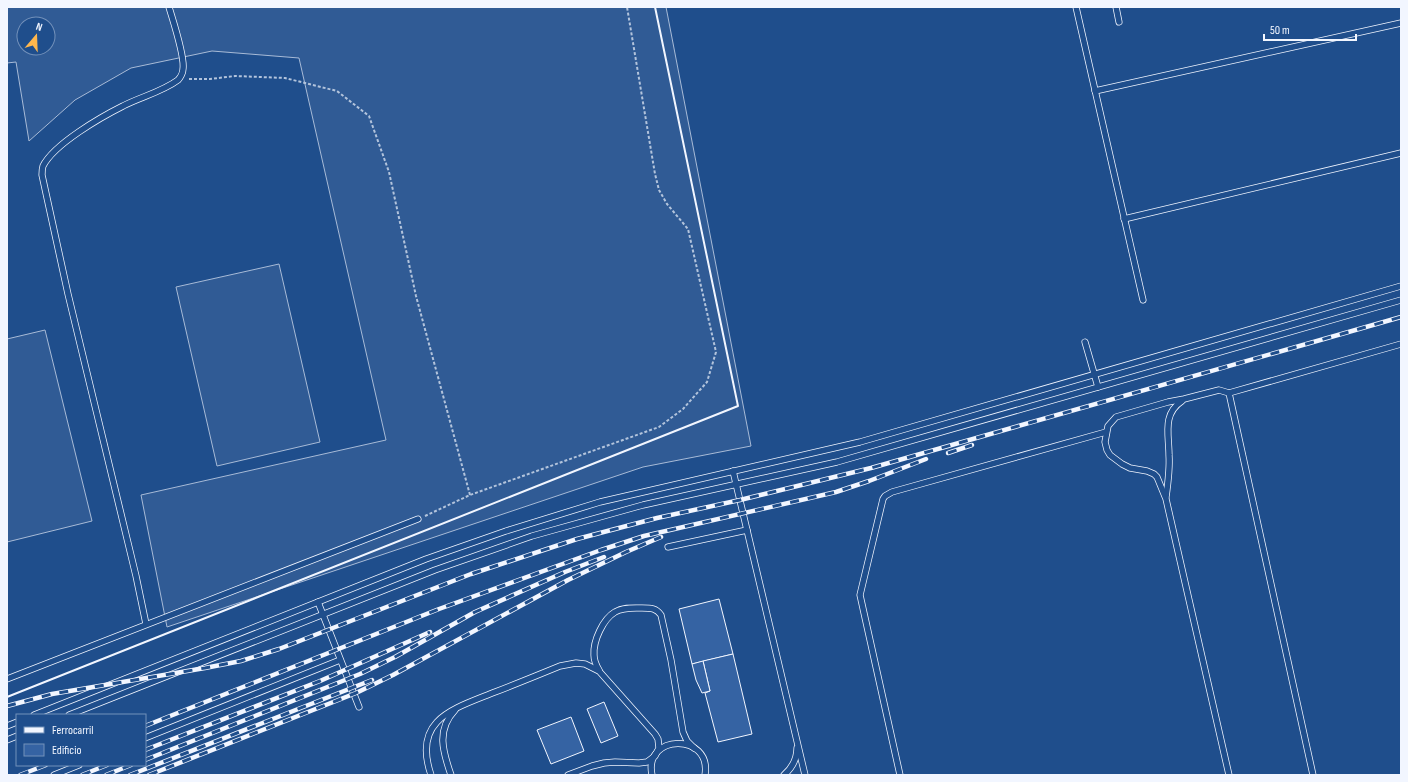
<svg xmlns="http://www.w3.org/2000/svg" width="1408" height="782" font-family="'Sofia Sans Condensed',sans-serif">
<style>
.built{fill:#305b95;stroke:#a8bbd7;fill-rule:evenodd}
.building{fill:#3563a3;stroke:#f2f6ff}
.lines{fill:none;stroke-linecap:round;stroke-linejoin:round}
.lane-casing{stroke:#f2f6ff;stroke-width:7}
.path{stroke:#b3c4dc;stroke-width:2;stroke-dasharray:3 2;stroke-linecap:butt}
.lane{stroke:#1f4e8c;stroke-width:5.5}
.rail-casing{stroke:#f2f6ff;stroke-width:4.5}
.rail{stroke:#1f4e8c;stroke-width:3;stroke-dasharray:9;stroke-linecap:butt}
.wall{stroke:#f2f6ff;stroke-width:2}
</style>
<rect width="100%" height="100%" fill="#1f4e8c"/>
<g class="built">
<path d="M7,7H666L751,446L643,467L167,627L141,495L386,440L299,58L212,51L131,68L75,100L29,141L16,62L7,63ZM24,24H48V48H24Z"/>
<polygon points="279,264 320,442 217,466 176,287"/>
<polygon points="45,330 92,521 7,542 7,339"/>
</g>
<g class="building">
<polygon points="719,599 733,654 692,664 679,609"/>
<polygon points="733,654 752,734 718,742 705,693 710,691 703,661"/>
<polygon points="703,661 710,691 702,693 696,680 692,664"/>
<polygon points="604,702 618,736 601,743 587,709"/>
<polygon points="571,717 584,751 551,764 537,730"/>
</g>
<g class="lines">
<g class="lane-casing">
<g id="lane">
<polyline points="1076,7 1143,300"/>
<polyline points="1116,7 1119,22"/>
<polyline points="1095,91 1401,23"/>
<polyline points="1124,219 1401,153"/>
<polyline points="1085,342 1098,387"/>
<polyline points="733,471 805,775"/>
<path d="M1166,497C1168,483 1170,469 1169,455C1169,435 1162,414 1182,401"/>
<polyline points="668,547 747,530"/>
<polyline points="318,602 359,707"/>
<path d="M146,624L136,576L68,294L42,175C42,172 42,169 43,166C54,144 101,117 123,106C140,97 162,92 178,80C180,78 183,73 183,69C185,56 173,21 169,7"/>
<path d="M599,670C596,665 594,661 594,655C593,641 603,619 615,612C623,607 634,608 642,608C651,608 656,608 661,615L671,660L683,732L687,741L694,748"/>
<polyline points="7,679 418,519"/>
<polyline points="34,715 426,559 506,531 600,502 860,442 1401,286"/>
<polyline points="69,715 435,570 532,536 643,505 837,462 1401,300"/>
<polyline points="7,726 17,722"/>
<polyline points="145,738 340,660"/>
<polyline points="7,740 17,736"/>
<polyline points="54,775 79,765"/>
<path d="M431,775C412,719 453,709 495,692C516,684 538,675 560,666L576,663L585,664L599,671L655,734L658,739L659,748L655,756L647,762L639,763L615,762L604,763L592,766L568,775"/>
<path d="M451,775C443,752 436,730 455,710"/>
<path d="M652,775C643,734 712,732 705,775"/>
<path d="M784,775C792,768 797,759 797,748"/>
<polyline points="900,775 860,595 883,499 885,496 892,492 1106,432"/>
<polyline points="1229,775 1166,499 1157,477 1154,474 1147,471 1130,468 1122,464 1110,455 1107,450 1105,442 1108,426 1116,417 1168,402 1184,399 1219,390 1229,393"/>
<polyline points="1313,775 1229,393 1401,344"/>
</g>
</g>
<g class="path">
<polyline points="189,79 210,79 235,76 285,78 337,91 369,116 389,172 416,296 470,495"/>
<polyline points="425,516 470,495 659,427 683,409 707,382 716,352 688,229 667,204 659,190 655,174 627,7"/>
</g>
<use href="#lane" class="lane"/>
<g class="rail-casing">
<g id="rail">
<polyline points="948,453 972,445"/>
<polyline points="7,706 52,694 205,668 241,661 279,649 471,574 577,539 657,518 740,500 871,468 1401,317"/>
<polyline points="145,726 439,609 601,550 644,536 836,492 869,481 926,459"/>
<polyline points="145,750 320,681 430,632"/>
<polyline points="145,760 360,674 395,657 475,612 565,572 604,557"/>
<polyline points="20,775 46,765"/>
<polyline points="82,775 107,765"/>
<polyline points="106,775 131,765"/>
<polyline points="130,775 372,680"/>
<polyline points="149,775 356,693 393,675 568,580 626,552 661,537"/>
</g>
</g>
<use href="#rail" class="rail"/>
<polyline class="wall" points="7,697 738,406 655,7"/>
</g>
<rect width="1408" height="782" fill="none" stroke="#f2f6ff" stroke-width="16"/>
<rect x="16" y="714" width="130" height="52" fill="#1f4e8c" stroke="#7391ba"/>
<rect x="24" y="727" width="20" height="6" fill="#f2f6ff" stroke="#7391ba"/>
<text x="52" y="734" font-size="12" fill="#f2f6ff">Ferrocarril</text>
<rect x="24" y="744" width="20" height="12" fill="#3563a3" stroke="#7391ba"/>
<text x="52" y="754" font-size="12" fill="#f2f6ff">Edificio</text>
<g transform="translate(36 36) rotate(19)"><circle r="19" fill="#1f4e8c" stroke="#7391ba"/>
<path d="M0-3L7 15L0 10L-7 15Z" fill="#ffb74d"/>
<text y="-6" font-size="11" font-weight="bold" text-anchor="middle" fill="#f2f6ff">N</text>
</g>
<path d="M1264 34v6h92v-6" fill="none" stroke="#f2f6ff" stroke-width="2"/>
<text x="1270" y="34" font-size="12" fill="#f2f6ff" stroke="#1f4e8c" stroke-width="3" paint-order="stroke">50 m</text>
</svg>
